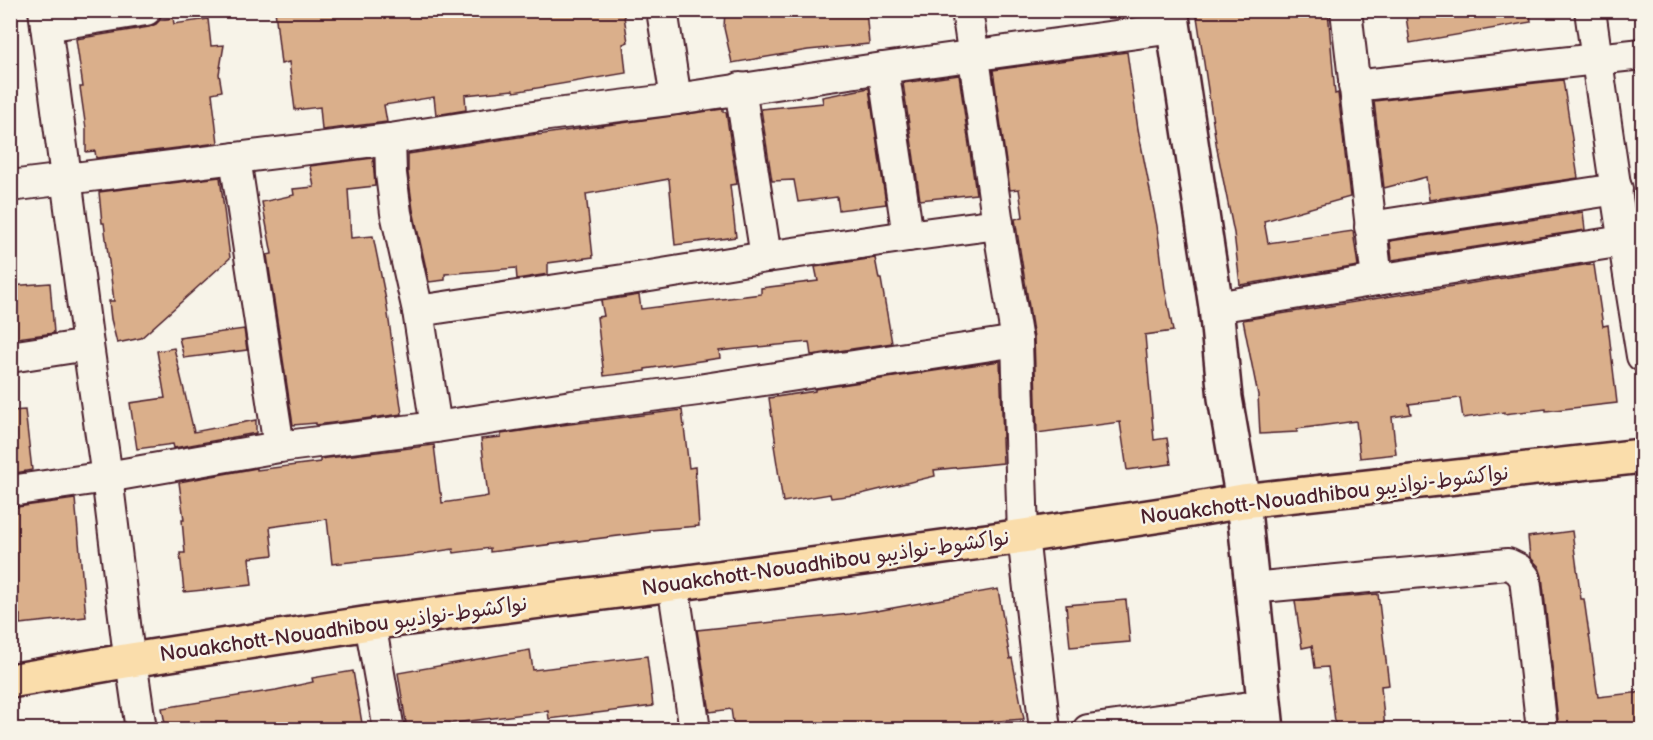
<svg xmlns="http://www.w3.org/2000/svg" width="1653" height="740" font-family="'Balsamiq Sans','Playpen Sans Arabic',sans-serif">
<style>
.building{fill:#daaf8b;stroke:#4a1f2b;stroke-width:1.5}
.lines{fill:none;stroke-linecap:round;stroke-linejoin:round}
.minor-casing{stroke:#4a1f2b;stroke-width:34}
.tertiary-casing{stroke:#4a1f2b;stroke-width:38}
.trunk-casing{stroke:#4a1f2b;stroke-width:38}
.minor{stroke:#f7f3e8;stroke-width:30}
.tertiary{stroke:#f7f3e8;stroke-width:33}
.trunk{stroke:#faddab;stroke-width:33}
.labels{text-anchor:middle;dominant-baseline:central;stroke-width:5;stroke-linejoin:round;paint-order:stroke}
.street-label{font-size:21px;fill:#4a1f2b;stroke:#f7f3e8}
</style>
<rect width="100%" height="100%" fill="#f7f3e8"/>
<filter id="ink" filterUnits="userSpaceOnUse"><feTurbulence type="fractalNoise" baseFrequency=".0167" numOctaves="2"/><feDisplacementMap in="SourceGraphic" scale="12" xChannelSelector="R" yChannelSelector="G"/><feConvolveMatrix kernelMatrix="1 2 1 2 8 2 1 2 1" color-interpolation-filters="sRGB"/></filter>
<g filter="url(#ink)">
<g class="building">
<polygon points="275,10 623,10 628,42 623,44 626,73 514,92 513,90 465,95 466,110 436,115 434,97 384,105 387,122 322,130 320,107 295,110 289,62 281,64"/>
<polygon points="725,10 866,10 869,44 808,50 732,63 724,28"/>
<polygon points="1196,10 1328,10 1335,94 1338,93 1350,197 1264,221 1268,243 1353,231 1358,266 1240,285 1234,233 1217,149"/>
<polygon points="1405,10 1530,10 1531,22 1410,43"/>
<polygon points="173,18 174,24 208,19 211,46 224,45 219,74 222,91 212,93 218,143 96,158 95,151 86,152 86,129 80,87 83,87 76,39 149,27 156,24 160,20"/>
<polygon points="1127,52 1138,129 1157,226 1165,289 1173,331 1145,335 1154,440 1167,438 1171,464 1127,470 1120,422 1037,433 1034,338 1015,219 1023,217 1019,189 1010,190 993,70"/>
<polygon points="959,75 976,194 920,200 903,83"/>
<polygon points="1563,80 1578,178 1429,200 1426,177 1384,188 1374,101"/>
<polygon points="869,88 886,204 839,210 837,197 798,202 794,180 772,181 761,109 823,103 822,97"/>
<polygon points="723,109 723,112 726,112 737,184 730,185 736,237 675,245 669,179 586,194 593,257 548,263 548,274 517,279 516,268 445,274 445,280 429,282 413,210 408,173 408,154 538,134 538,135 578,129"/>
<polygon points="373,158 375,186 348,189 351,238 373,236 386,300 402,414 316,425 316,423 293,425 267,255 272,254 262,202 294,195 293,189 314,187 310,166"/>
<polygon points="220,177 230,258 141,338 117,343 111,319 109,301 114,301 104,223 102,223 99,192"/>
<polygon points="1583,212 1585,230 1392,260 1390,241"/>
<polygon points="875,258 879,279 881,279 892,343 811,355 809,342 747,348 719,351 720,358 645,369 645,371 604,376 597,317 604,316 601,301 639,295 641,309 761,294 761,288 818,281 815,267"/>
<polygon points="1590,264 1590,265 1594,265 1603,326 1608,325 1617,403 1546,411 1546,409 1504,414 1504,412 1463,418 1460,398 1409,404 1411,414 1392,417 1396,454 1360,458 1356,421 1297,429 1297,432 1260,434 1258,395 1243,320"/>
<polygon points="50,283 54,333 10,339 10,286"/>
<polygon points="244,329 247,350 184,358 179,338"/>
<polygon points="174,348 194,432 256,420 256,433 174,448 173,444 137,449 130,403 165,398 157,351"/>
<polygon points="1000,361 1003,438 1002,438 1003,463 934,470 935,476 861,494 831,498 830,494 783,502 774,445 776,445 769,398 815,391 815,389"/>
<polygon points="25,410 32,470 10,474 10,411"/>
<polygon points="682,410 689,468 695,467 699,526 650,530 650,532 490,552 490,548 454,553 453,549 406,556 332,564 327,519 270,527 273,555 249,558 252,585 184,592 180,553 185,553 182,520 184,520 179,482 257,468 257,470 320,462 320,459 434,445 440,493 441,493 442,503 483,497 488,496 481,439 501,437 501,434 562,425"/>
<polygon points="75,499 86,617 20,624 20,615 10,617 10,583 16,583 10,508"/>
<polygon points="1572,531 1581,599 1584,599 1598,697 1642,692 1642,729 1559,729 1542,576 1539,567 1530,557 1528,537"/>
<polygon points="998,589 1010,659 1012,658 1024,719 934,726 913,729 734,729 731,709 710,712 697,630 850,614 876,610 876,611"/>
<polygon points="1378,594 1389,685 1381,686 1385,729 1336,729 1328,667 1315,668 1312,646 1302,648 1295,601"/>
<polygon points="1126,600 1130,642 1070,647 1066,605"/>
<polygon points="530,650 533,670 647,656 653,706 549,719 548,711 407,729 398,673"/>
<polygon points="353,671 363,729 166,729 162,708 276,690 313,682 312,678"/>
</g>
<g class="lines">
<g class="minor-casing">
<g id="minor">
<polyline points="44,10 88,345 107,477 128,648 131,660 141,730"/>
<polyline points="662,10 676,99"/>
<polyline points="967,10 998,224 1017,341 1023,536 1045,730"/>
<polyline points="1346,10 1377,280"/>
<path d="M1590,10C1606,126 1623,241 1642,356"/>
<polyline points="46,26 146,10"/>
<polyline points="883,68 908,236"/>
<polyline points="1354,86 1642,54"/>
<polyline points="740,88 766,257 908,236 998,224"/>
<polyline points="390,139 391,174 396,213 418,311 650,276 766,257"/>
<polyline points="235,158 279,447"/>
<polyline points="10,186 390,139 540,116 676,99 883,68 1174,28"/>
<polyline points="1370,227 1617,189"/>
<polyline points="1216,307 1377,280 1642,238"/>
<polyline points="418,311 436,427"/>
<polyline points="10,357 88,345"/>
<polyline points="10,491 107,477 279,447 436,427 572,406 698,390 1017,341"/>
<polyline points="673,584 695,730"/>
<polyline points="1251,588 1508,564 1518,569 1525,578 1542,730"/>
<polyline points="370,623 389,730"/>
<polyline points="1088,730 1264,705"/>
</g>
</g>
<g class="tertiary-casing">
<polyline id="tertiary" points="1171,10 1216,307 1225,398 1243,501 1267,730"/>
</g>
<g class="trunk-casing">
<polyline id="trunk" points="10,681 131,660 370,623 673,584 1023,536 1168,514 1243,501 1642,456"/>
</g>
<use href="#minor" class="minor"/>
<use href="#tertiary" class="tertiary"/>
<use href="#trunk" class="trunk"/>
</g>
</g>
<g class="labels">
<g class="street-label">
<text transform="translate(1325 495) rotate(-7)">Nouakchott-Nouadhibou نواكشوط-نواذيبو</text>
<text transform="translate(826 563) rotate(-8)">Nouakchott-Nouadhibou نواكشوط-نواذيبو</text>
<text transform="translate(344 629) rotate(-8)">Nouakchott-Nouadhibou نواكشوط-نواذيبو</text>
</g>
</g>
<rect width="1653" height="740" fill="none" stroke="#f7f3e8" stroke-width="36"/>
<rect x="18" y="18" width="1617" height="704" fill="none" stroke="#4a1f2b" stroke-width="2" filter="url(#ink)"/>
</svg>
